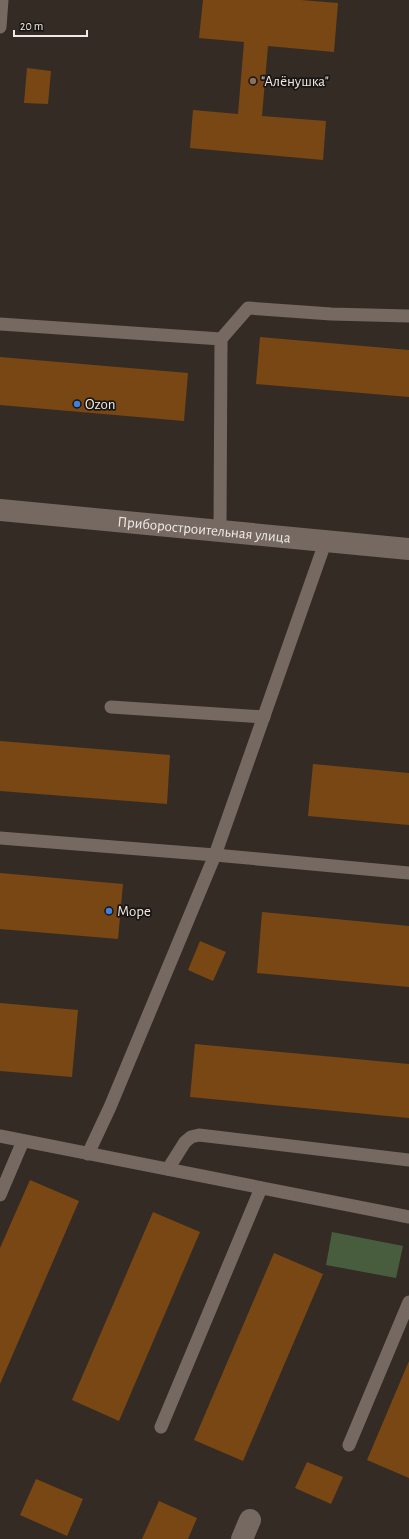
<svg xmlns="http://www.w3.org/2000/svg" width="409" height="1539" font-family="'Alegreya Sans',sans-serif">
<style>
.green{fill:#475d3d}
.building{fill:#794713}
.lines{fill:none;stroke-linecap:round;stroke-linejoin:round}
.lane{stroke:#756962;stroke-width:13}
.street{stroke:#756962;stroke-width:22}
.secondary{stroke:#756962;stroke-width:22}
.education-dot{fill:#8d6e63;stroke:#191512;stroke-width:1.5}
.shop-dot{fill:#3f7fe0;stroke:#191512;stroke-width:1.5}
.labels{text-anchor:middle;dominant-baseline:central;stroke-width:3.5;stroke-linejoin:round;paint-order:stroke}
.poi-label{font-size:15px;fill:#f0e9e5;stroke:#191512;text-anchor:start}
.street-label{font-size:15px;fill:#f0e9e5;stroke:#191512}
</style>
<rect width="100%" height="100%" fill="#352b25"/>
<polygon class="green" points="332,1232 403,1246 396,1278 326,1265"/>
<g class="building">
<polygon points="203,0 301,0 338,3 334,52 268,46 262,116 326,121 323,160 190,148 193,110 238,114 244,42 199,38"/>
<polygon points="27,68 51,71 48,104 24,103"/>
<polygon points="260,337 409,350 409,397 256,384"/>
<polygon points="0,357 188,373 184,421 0,405"/>
<polygon points="0,741 170,755 167,804 0,791"/>
<polygon points="313,764 409,773 409,825 308,816"/>
<polygon points="0,873 123,884 118,939 0,929"/>
<polygon points="262,912 409,926 409,987 257,973"/>
<polygon points="200,941 226,952 213,981 188,970"/>
<polygon points="0,1003 78,1010 72,1077 0,1071"/>
<polygon points="195,1044 409,1064 409,1118 190,1097"/>
<polygon points="30,1180 79,1201 0,1384 0,1248"/>
<polygon points="153,1212 200,1232 119,1421 72,1400"/>
<polygon points="274,1253 323,1274 243,1461 194,1440"/>
<polygon points="409,1361 409,1478 367,1460"/>
<polygon points="307,1462 343,1477 331,1504 295,1488"/>
<polygon points="36,1479 83,1499 67,1536 20,1515"/>
<polygon points="159,1501 197,1518 188,1539 142,1539"/>
</g>
<g class="lines">
<g class="lane">
<polyline points="0,27 2,0"/>
<polyline points="0,324 221,339 220,530"/>
<polyline points="221,339 248,308 331,314 409,316"/>
<polyline points="111,707 264,717"/>
<polyline points="0,838 215,855 409,873"/>
<polyline points="0,1136 409,1217"/>
<polyline points="88,1154 110,1107 215,855 326,540"/>
<polyline points="168,1169 185,1142 191,1137 199,1135 409,1160"/>
<polyline points="0,1195 23,1141"/>
<polyline points="161,1427 261,1188"/>
<polyline points="349,1445 409,1302"/>
</g>
<polyline class="street" points="242,1539 250,1520"/>
<path class="secondary" id="s1" d="M0,510L409,549"/>
</g>
<circle class="education-dot" cx="253" cy="81" r="4"/>
<g class="shop-dot">
<circle cx="77" cy="404" r="4"/>
<circle cx="109" cy="911" r="4"/>
</g>
<g class="labels">
<g class="poi-label">
<text x="261" y="81">"Алёнушка"</text>
<text x="85" y="404">Ozon</text>
<text x="117" y="911">Море</text>
</g>
<g class="street-label">
<text stroke="none"><textPath href="#s1" startOffset="205">Приборостроительная улица</textPath></text>
</g>
</g>
<path d="M14 30v6h73v-6" fill="none" stroke="#f0e9e5" stroke-width="2"/>
<text x="20" y="30" font-size="12" fill="#f0e9e5" stroke="#191512" stroke-width="3" paint-order="stroke">20 m</text>
</svg>
